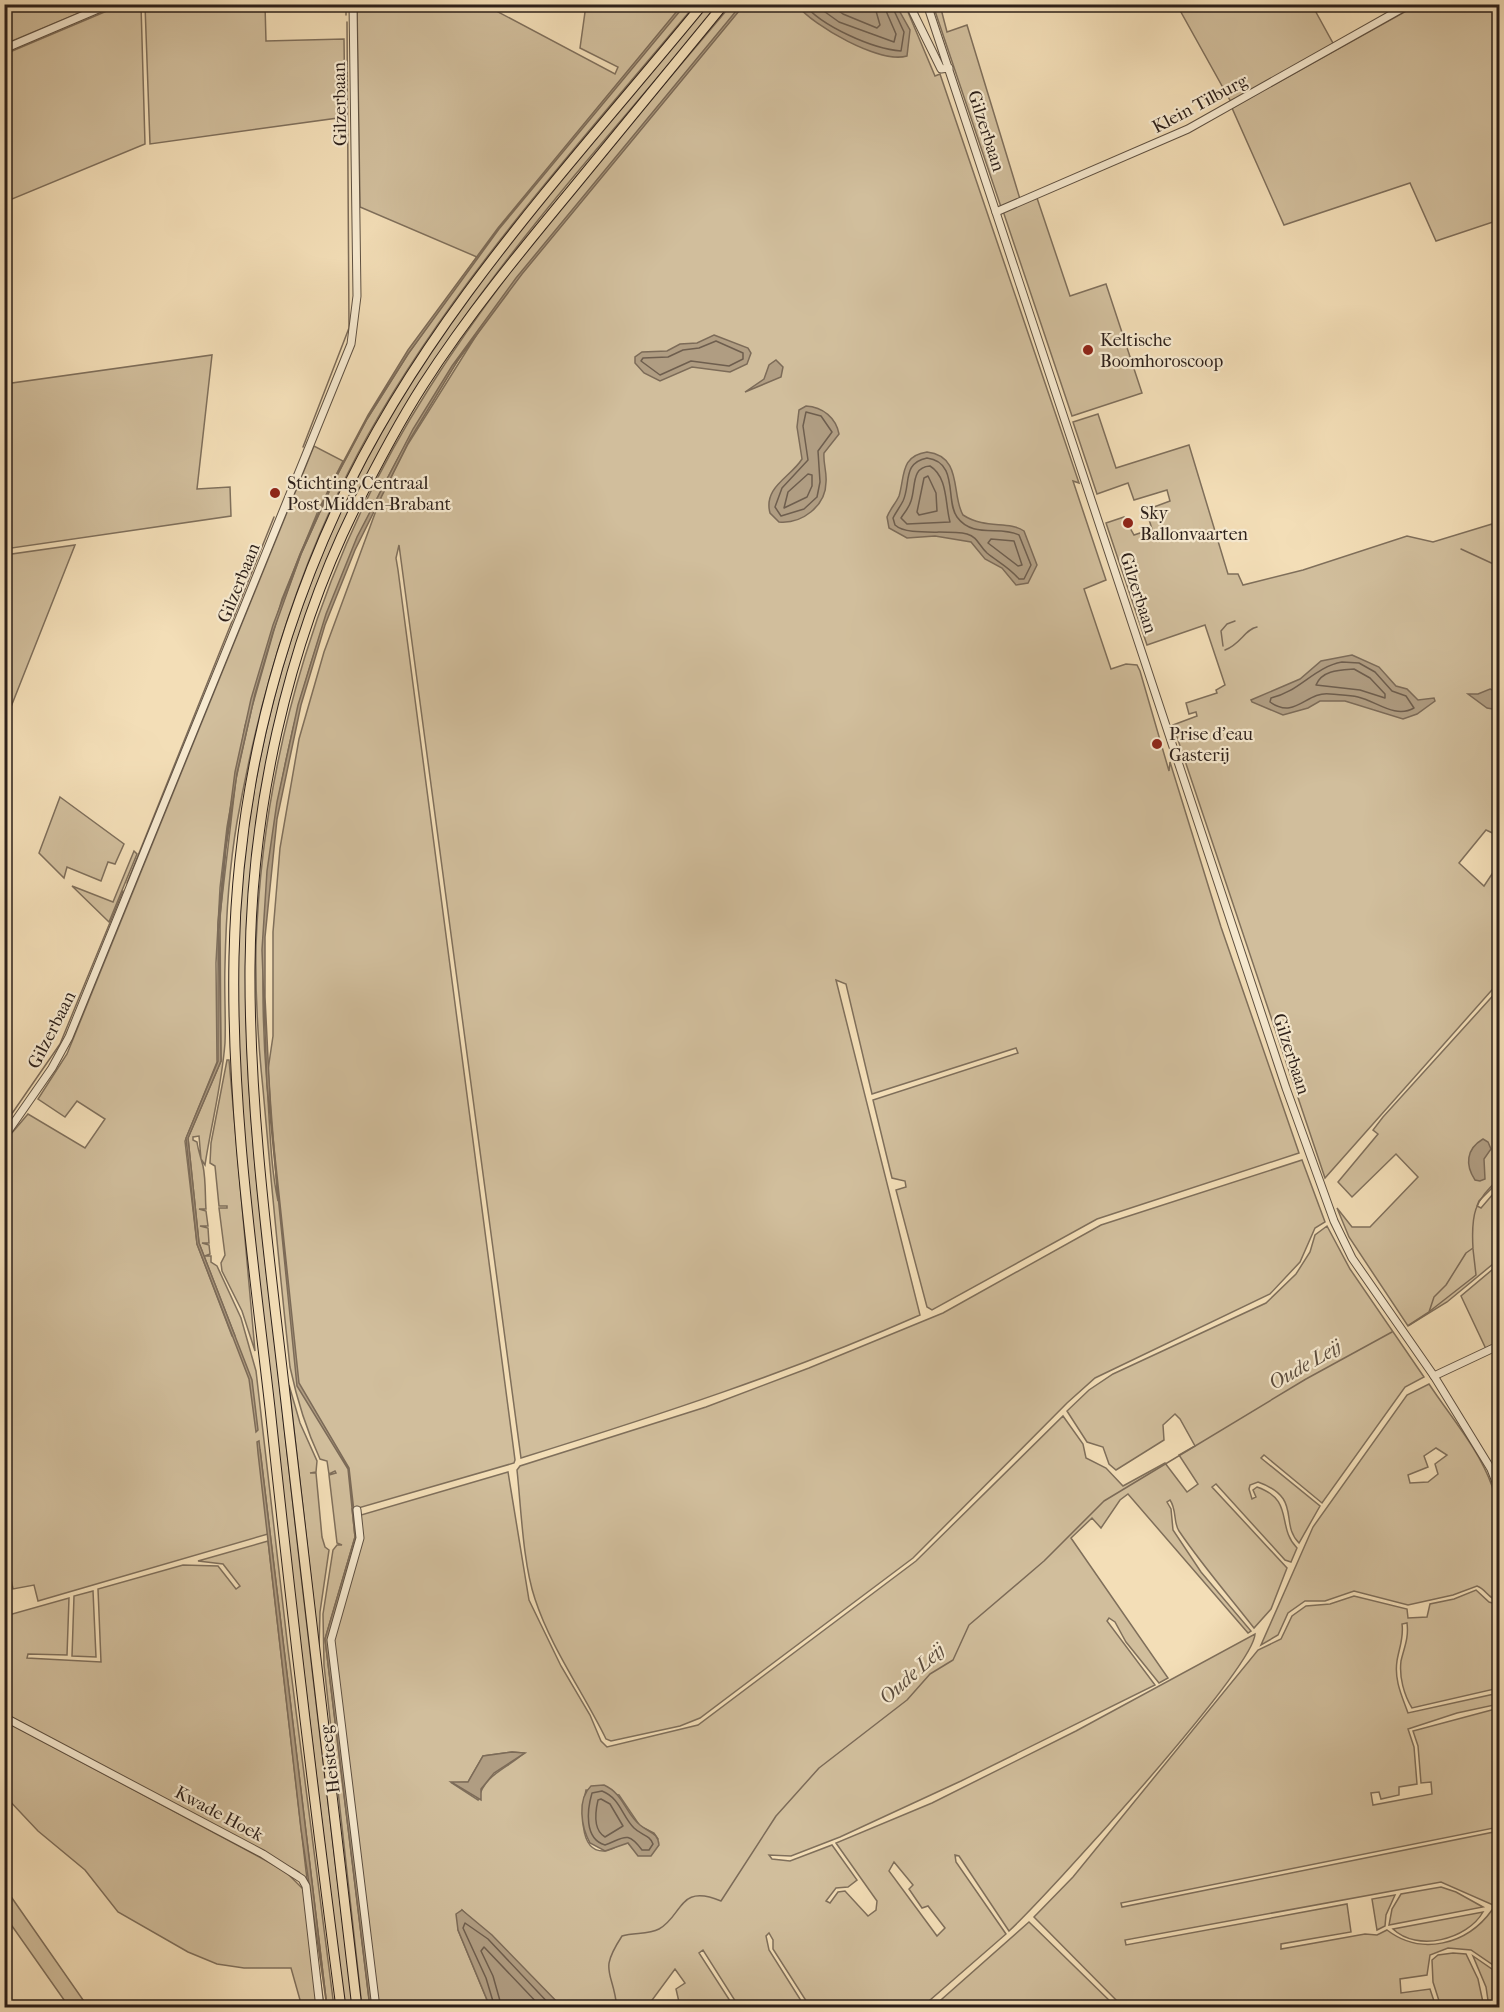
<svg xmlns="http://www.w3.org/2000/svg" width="1504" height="2012" font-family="'IM FELL French Canon',serif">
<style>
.green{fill:#d1be9c;stroke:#7f6f5b;stroke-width:1.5;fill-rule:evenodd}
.water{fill:#b09d82;stroke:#7c6b58;stroke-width:1.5}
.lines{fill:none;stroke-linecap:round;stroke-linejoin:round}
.shore{stroke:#6e5e4e;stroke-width:1.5}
.stream{stroke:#7c6b58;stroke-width:1.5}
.minor-casing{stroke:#5e5041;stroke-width:9}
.highway-casing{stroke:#2d201a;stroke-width:11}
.minor{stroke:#f7ead0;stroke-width:7}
.highway{stroke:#f3deb7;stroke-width:9}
.poi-dot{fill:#8f2418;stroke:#f7ead0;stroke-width:2}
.labels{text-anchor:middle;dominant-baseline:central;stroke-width:4.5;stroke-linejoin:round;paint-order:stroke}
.street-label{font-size:18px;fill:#2d201a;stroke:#f7ead0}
.poi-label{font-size:18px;fill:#2d201a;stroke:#f7ead0;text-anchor:start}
.water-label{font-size:20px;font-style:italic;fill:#5b4c3e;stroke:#f7ead0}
</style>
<rect width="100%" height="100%" fill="#f3deb7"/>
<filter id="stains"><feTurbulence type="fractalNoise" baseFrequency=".00333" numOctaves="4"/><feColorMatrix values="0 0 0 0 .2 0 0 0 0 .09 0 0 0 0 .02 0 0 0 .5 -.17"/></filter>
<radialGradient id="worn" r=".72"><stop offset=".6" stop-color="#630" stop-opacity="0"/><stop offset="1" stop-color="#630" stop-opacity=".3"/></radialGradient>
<g class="green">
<polygon points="5,4 98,4 98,5 5,44"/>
<polygon points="121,5 141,5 145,144 5,202 5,54"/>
<polygon points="145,5 265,5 266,41 344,39 345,117 150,144"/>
<path d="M357,5H485L615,74L618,67L580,48L586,5H695C580,143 457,277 368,435C301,555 261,687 237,822C229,869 226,917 225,965C224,991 226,1017 225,1043C222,1084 211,1125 205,1165L201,1159L199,1136L193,1137V1140L197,1142C198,1150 201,1158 203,1166C206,1180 205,1197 206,1209H199L206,1211L208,1226H200L208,1228L209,1243H202L209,1245L210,1254L205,1256H211V1262L217,1266L241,1318L256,1371L288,1649L334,2007H327L260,1449L268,1534L38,1601L34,1585L13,1589L9,1570H5V1141L28,1114L85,1148L105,1119L77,1101L65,1117L38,1099L67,1054L314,446L343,461L318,511L282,599L245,726L227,827L220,888L216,963L217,1062L185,1141L197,1244L232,1336H235L199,1243L188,1138L221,1061L220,915L236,779L252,707L278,616L301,554L333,483L367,419L408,354L477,257L360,207Z"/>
<path d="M707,5H719C597,151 457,300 370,470C292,624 249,794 246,967C244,1111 265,1255 281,1397C303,1601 328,1804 353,2007H344C319,1808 295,1608 273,1408C257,1255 233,1101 238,947C243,789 282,632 351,490C439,308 580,158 707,5Z"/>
<path d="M731,5H905L935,76L940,74L1079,483L1073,481L1106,580L1084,589L1111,669L1126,664L1137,665L1140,671L1169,771L1170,762L1221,927L1299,1153L1097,1219L932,1310L927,1307L896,1190L906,1187L905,1181L892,1178L873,1100L1018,1053L1016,1048L872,1094L846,984L836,980L920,1315C791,1372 656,1416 521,1458L399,545L396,558L398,570L515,1460L514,1463L358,1508V1535L331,1634L358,1886L328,1640L356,1538L352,1508L355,1537L325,1639L370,2008L362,2007L324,1665L323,1614L333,1550L337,1545H342L337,1543L329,1475L336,1473L335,1471L329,1474L327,1461L320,1459C306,1429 297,1400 290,1367C280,1275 271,1182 263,1089C258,1041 255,994 256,946C263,750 322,556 428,390C515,252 627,130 731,5ZM484,323L408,444L381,497L324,652L299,739L280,848L273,932V1036L268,1070L278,1201C270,1164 270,1123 267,1085C244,803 318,551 484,323Z"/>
<polygon points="933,5 940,5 947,32 967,25 1020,199 1001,207"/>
<polygon points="1177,5 1312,5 1334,45 1231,102"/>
<polygon points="1417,5 1495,5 1500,15 1499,220 1436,241 1410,183 1284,225 1232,108"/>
<polygon points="1037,198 1070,296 1106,284 1142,393 1072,416 1003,211"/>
<polygon points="212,355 197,489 230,487 231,516 5,549 5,384"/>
<polygon points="1098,414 1116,468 1189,445 1228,574 1238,574 1243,585 1303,570 1407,536 1433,542 1492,524 1495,535 1499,534 1499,836 1486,830 1459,863 1484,886 1496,868 1499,851 1499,982 1325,1178 1173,725 1197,716 1196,712 1189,714 1186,703 1217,693 1216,690 1225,685 1205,625 1147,645 1106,523 1124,517 1128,529 1130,528 1134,535 1152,529 1146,510 1170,501 1167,490 1134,500 1128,483 1097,494 1073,422"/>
<polygon points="75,545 5,722 5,555"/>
<polygon points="60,797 124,844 115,864 108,862 101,881 67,867 64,878 39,853"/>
<polygon points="134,851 137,854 109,922 72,886 113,902"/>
<polygon points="1499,989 1499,1043 1495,1048 1500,1059 1499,1181 1479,1201 1477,1206 1481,1208 1499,1187 1499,1259 1447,1302 1408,1326 1349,1237 1337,1208 1352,1227 1370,1227 1418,1177 1396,1154 1352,1197 1338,1182 1378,1134 1373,1130 1383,1117"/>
<polygon points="227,1060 229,1060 255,1351 242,1311 222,1271 221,1263 225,1255 219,1208 227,1208 227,1206 219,1206 215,1166 210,1163 211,1143"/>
<path d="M1302,1160L1325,1222L1315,1228L1300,1262L1270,1294L1095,1378L1067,1403L913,1558L700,1718L680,1726L611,1741L606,1739C583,1692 551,1648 535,1599C523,1564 521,1507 517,1470L520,1466L706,1407L809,1368L943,1313L1101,1225Z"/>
<path d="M1327,1226L1350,1269L1424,1377L1405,1387L1322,1503L1264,1455L1261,1458L1320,1506L1299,1543C1279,1523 1303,1498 1258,1482L1250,1485L1249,1489L1252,1499L1256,1497L1253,1490L1257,1487C1295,1500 1276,1527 1297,1548L1291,1562L1285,1560L1216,1484L1212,1487L1287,1568L1271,1609L1254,1628C1229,1596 1202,1565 1179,1531C1173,1522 1177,1510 1170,1500L1167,1502L1171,1509L1173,1530L1201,1572L1251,1631L1248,1633L1128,1494L1120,1500L1101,1528L1092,1518L1071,1538L1168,1678L1159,1683L1126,1642L1115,1622L1109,1618L1107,1621L1155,1685L961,1781L840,1837L791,1856L769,1855L772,1859L790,1861L832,1845L857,1880L848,1887L836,1888L826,1901L830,1903L838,1892L845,1891L868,1916L876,1910L877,1901L836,1843L932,1803L1076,1731L1255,1634C1254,1668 1046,1897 1009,1931L959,1856L955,1855L956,1862L1006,1934L922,2007H810L773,1949V1940L769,1933L766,1936L769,1950L805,2007H739L703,1950L699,1953L734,2007H663L666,2004L672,2007L679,2002L676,1989L685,1983L675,1969L647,2007H562L462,1910L458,1930L490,2007H377L333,1639L362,1536L361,1515L508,1472L529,1600L561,1666L590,1715L601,1741L607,1747L698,1725L916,1561L1063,1416L1083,1444L1086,1458L1106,1468L1123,1486L1165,1463L1187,1492L1198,1484L1179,1455L1195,1446L1180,1419L1175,1414L1163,1425L1164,1440L1116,1470L1109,1464L1103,1447L1087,1442L1067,1411L1089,1390L1113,1374L1266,1303L1296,1274L1310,1252L1315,1235ZM512,1752L524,1753C507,1769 484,1774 478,1800L452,1783L468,1782L483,1756ZM586,1790L619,1795L640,1826L654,1833L658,1839L634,1850L628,1843C619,1843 614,1850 605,1851C577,1853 582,1806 586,1790ZM894,1862L913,1885L909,1889L922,1908L928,1906L945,1928L937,1936L889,1871Z"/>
<polygon points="1499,1264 1499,1343 1486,1349 1461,1296"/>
<path d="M1429,1384C1450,1416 1479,1449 1492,1486C1504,1521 1500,1564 1499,1600C1489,1600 1486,1589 1477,1586L1453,1595L1408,1605L1354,1591L1325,1601H1305L1288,1613L1278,1635L1261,1645L1313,1527L1407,1395ZM1436,1448L1447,1455L1435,1464L1438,1474L1428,1482L1410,1483L1408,1475L1428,1467L1424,1456Z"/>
<polygon points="289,1385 300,1423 317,1461 316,1472 310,1473 316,1473 322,1537 325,1547 329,1550 320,1612 319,1649"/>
<polygon points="268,1541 306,1871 324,2007 321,2007 307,1884 299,1872 5,1714 5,1616 69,1598 67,1655 28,1654 27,1658 101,1662 98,1589 183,1565 218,1566 236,1589 240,1586 223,1564 198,1561"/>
<path d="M1476,1590L1489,1602L1499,1605V1688L1412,1708C1404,1695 1399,1677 1401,1661C1404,1648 1409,1638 1407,1623L1402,1624C1404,1638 1399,1648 1397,1661C1394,1680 1402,1696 1408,1713L1499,1693V1704L1457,1713L1408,1729L1414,1747L1417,1784L1399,1787V1795L1381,1799L1379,1792L1371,1793L1373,1805L1432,1794L1431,1782L1421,1783L1418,1746L1413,1731L1499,1708V1827L1121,1903L1122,1907L1499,1831V1904L1493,1905L1441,1882L1125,1940L1126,1945L1347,1904L1351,1932L1281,1944V1949L1365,1934L1377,1935L1387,1930C1421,1956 1467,1945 1492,1910L1499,1909V1969L1471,1950L1448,1948L1430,1955L1427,1975L1400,1979L1401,1993L1430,1989L1436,2007H1344L1320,2001H1307V2005L1332,2007H1123L1034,1917L1073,1877L1258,1650L1281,1639L1292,1616L1306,1606L1330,1604L1354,1596L1407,1609L1408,1618L1427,1617L1430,1604L1454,1599Z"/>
<polygon points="93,1591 96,1657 72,1656 74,1596"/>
<polygon points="5,1721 265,1860 286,1872 303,1889 318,2007 302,2007 291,1968 244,1968 217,1964 188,1952 118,1912 85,1870 38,1831 5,1796 4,1774 8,1768 5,1765"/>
<polygon points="1441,1887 1456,1892 1483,1907 1389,1925 1392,1909 1401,1894"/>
<polygon points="5,1888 88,2007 69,2007 5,1916"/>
<polygon points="1395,1895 1386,1915 1385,1926 1377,1930 1372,1899"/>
<path d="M1483,1912C1467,1940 1417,1952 1393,1929Z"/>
<polygon points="1029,1922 1116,2007 933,2007"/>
<polygon points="1453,1953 1466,1954 1478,1979 1484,2007 1441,2007 1433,1982 1432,1960 1438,1955"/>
<polygon points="1473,1956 1499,1974 1499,2007 1489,2007 1486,1987"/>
</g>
<g class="water">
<polygon points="682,5 685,5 499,229 408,354 367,419 333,483 301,554 273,632 255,694 237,773 226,849 219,930 221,1061 188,1138 199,1243 252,1380 258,1430 256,1432 249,1379 197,1244 186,1138 218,1061 218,923 225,849 235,772 251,699 273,625 300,554 332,483 368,415 408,350 498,228"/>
<polygon points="741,5 744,5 522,274 458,360 410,439 355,550 325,625 301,705 277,819 265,937 265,997 271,1119 299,1383 349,1468 357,1538 328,1640 373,2007 370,2007 325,1639 355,1537 348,1469 297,1386 267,1085 262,950 267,871 277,802 298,705 326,614 357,537 413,429 452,366 516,278"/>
<path d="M797,5H896L910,30L907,56C880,64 813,26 797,5Z"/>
<polygon points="714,335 748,348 751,353 747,364 730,372 692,367 660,381 644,373 635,363 635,357 642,352 667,351 680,344 697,343"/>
<polygon points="776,360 783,367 781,377 745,392 764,379 769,365"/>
<path d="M806,406C823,407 836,418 839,434L824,453C823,463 827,472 826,482C826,506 802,524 779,522L770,513C763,487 791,477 802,459L797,427L799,410Z"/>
<path d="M927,452C963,456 951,495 963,515C986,530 1008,520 1024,531L1037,565L1028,583L1016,585L1002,568L985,559L971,542L935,536L907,538L889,528L887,517C890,509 896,503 899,496C905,476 900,456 927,452Z"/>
<polygon points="1352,655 1379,667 1396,686 1407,689 1418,700 1434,698 1435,701 1417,714 1403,719 1345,701 1320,701 1308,708 1283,715 1252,702 1251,700 1300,679 1321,661"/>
<polygon points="1490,689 1499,693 1499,710 1487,708 1468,694 1478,694"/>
<path d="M1483,1139L1488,1142L1491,1149L1484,1159L1485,1179L1480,1181L1475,1180C1465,1165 1466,1149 1483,1139Z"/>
<polygon points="259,1441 327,2007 301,1829 258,1453 257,1442"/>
<polygon points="512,1752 525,1753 494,1773 481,1789 481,1800 451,1782 468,1782 483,1756"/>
<path d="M604,1785C624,1794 625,1813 640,1825C649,1833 658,1832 659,1845L651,1856H638L628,1843L605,1851L590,1843C581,1827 577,1799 591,1786Z"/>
<polygon points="462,1910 492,1935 562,2007 490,2007 458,1930 456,1914"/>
</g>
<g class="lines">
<g class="shore">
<path d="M804,4C821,26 873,49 901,51L904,32L891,4"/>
<polyline points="814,4 839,22 894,42 896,34 883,4"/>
<polyline points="829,4 843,14 877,28 880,25 874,4"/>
<polygon points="716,341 743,353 743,359 729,366 691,361 660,375 641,361 643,358 668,357 683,350 699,348"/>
<polygon points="806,412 821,416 832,432 818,451 820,482 817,497 804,509 781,516 775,507 782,488 808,460 803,426"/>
<path d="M927,458C959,462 945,501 957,517C973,539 1000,525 1019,535L1031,565L1024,579H1019C1009,567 998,562 987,553C979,546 978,537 967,534C946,529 908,537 895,525L893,518C896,512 900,507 903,501C911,484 902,463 927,458Z"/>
<path d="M930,466C948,477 945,504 950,522L907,524L901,518C904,513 909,508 911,501C916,487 911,467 930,466Z"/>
<polygon points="808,474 812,475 812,486 807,497 784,508 788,492"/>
<polygon points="928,476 936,493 937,511 919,515 917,512 924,478"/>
<polygon points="991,539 1014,541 1022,565 1018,566 988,543"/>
<path d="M1342,662L1359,663L1375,672L1392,691L1406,696L1414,708C1395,719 1376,701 1358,697C1349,695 1339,695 1330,694C1306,691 1296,720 1270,702L1271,698C1299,692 1314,667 1342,662Z"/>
<path d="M1354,669L1370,678L1385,694V698L1360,690L1316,685C1322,670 1340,670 1354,669Z"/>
<path d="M602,1791C620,1798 622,1816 634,1828C641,1835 650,1835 653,1844L649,1850H642C627,1830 624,1838 605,1845C584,1839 587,1810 592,1793Z"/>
<path d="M601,1799L610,1804L623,1826L605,1837C593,1830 595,1813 598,1800Z"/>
<polyline points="495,2008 486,1978 463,1928 465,1923 488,1939 553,2008"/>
<polyline points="502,2008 493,1976 481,1951 484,1947 542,2008"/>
</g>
<g class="stream">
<polyline points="346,4 346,15"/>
<polyline points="303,447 349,328 347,22"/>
<polyline points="1495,540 1500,561"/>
<polyline points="1461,549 1500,567"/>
<polyline points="1223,646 1221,631 1227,624 1235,621"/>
<path d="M1225,650C1241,644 1245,629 1257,627"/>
<polyline points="127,883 274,517"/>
<polyline points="11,1115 60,1044 123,891"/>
<polyline points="4,1124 10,1117"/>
<polyline points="1430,1311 1476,1275 1473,1249"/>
<path d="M1409,1325L1429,1312L1434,1297L1446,1285L1466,1253L1473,1248C1471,1215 1474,1200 1500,1178"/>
<path d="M617,2008C613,1969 598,1973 622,1936C634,1932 648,1935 659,1929C683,1916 678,1883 721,1901L776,1816L819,1768L907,1700L930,1674L953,1660L969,1625L1044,1561L1104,1501L1306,1379L1392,1332"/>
</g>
<g class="minor-casing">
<g id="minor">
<polyline points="909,4 941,69 949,68"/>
<polyline points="927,4 1286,1088 1334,1221 1352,1258 1434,1376 1491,1469 1500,1492"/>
<polyline points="4,49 110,4"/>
<polyline points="996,212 1188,129 1410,4"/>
<polyline points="4,1137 52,1068 69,1037 351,344 357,296 353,4"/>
<polyline points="1434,1376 1500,1345"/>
<polyline points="357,1510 360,1538 331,1640 376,2008"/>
<polyline points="4,1717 263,1854 302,1879 306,1886 320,2008"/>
</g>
</g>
<g class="highway-casing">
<g id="highway">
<path d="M341,2008C315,1808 291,1608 270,1408C253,1259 231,1108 234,957C237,802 272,650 337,509C424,319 572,164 703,4"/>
<path d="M357,2008C333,1815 311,1622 289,1429C272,1276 249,1121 250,967C251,812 286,648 355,508C376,466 398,424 423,385C468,315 520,252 573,188C623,127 673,66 724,4"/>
</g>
</g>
<use href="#minor" class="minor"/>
<use href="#highway" class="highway"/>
</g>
<g class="poi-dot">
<circle cx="1088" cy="350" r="6"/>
<circle cx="275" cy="493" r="6"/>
<circle cx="1128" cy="523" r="6"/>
<circle cx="1157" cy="744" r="6"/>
</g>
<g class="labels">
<g class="street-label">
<text transform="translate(340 104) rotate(-91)">Gilzerbaan</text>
<text transform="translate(1200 104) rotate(-28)">Klein Tilburg</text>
<text transform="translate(986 131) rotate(72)">Gilzerbaan</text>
<text transform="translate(239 583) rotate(-68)">Gilzerbaan</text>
<text transform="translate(1138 593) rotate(72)">Gilzerbaan</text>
<text transform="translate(52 1030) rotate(-63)">Gilzerbaan</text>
<text transform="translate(1291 1054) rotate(72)">Gilzerbaan</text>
<text transform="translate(330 1759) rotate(-97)">Heisteeg</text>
<text transform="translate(219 1814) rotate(28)">Kwade Hoek</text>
</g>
<g class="poi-label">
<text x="1100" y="340">Keltische<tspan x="1100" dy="21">Boomhoroscoop</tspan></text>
<text x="287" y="483">Stichting Centraal<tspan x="287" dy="21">Post Midden-Brabant</tspan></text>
<text x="1140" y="513">Sky<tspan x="1140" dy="21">Ballonvaarten</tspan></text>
<text x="1169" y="734">Prise d'eau<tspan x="1169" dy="21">Gasterij</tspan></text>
</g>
<g class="water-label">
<text transform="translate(1305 1365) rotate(-30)">Oude Leij</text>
<text transform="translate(912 1674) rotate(-42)">Oude Leij</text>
</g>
</g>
<rect width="1504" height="2012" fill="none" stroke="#f3deb7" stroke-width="24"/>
<rect x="6" y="6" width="1492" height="2000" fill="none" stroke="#2d201a" stroke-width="3"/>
<rect x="12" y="12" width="1480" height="1988" fill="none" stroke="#2d201a" stroke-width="1.5"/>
<rect width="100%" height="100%" filter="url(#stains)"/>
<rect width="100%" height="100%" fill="url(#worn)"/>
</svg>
